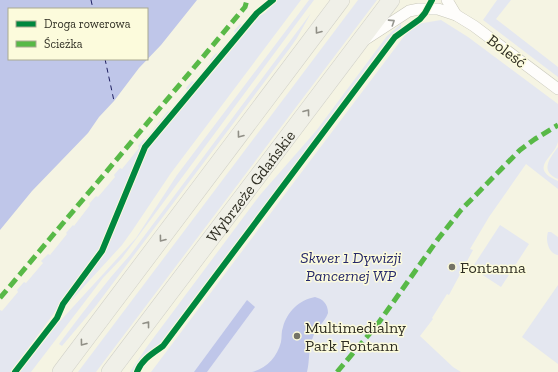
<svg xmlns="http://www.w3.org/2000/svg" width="558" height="372" font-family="'Zilla Slab',serif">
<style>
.green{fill:#e4e7f0}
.water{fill:#bfc6e9;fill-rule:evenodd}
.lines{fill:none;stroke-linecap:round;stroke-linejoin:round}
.ferry{stroke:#1f2061;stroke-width:1;stroke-dasharray:5 4;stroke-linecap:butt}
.street-casing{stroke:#c9c8bb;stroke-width:12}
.primary-casing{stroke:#d1d1c9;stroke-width:18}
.street{stroke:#fefdfb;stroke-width:11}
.primary{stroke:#f0f0e8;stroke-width:17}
.quiet{stroke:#58b947;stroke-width:5;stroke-dasharray:10 5;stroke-linecap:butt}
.cycleway-casing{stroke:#fcfbdc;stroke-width:8}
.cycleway{stroke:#00873e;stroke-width:6}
.oneway{stroke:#96968f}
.oneway2{stroke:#908f86}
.poi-dot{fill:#747366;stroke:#fcfbdc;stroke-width:1.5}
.labels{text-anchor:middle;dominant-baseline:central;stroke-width:3;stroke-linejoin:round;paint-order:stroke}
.street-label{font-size:16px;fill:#2f2e23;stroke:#fcfbdc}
.park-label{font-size:16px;font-style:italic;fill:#25286a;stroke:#fcfbdc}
.poi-label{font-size:16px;fill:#2f2e23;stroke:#fcfbdc;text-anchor:start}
</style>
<rect width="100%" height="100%" fill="#f5f4e3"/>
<g class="green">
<polygon points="277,0 301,0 171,173 132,231 122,245 67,305 65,305 105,251 147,149 257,17 265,13"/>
<polygon points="309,0 314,0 122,258 103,278 31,372 19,372 41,342 136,238 177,175"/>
<polygon points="358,0 377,0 96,372 78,372"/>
<polygon points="497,0 511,0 496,19 558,67 558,77 483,20"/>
<path d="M311,13L297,38L290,48L95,307L62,346L59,344C82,313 105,283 130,255Z"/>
<polygon points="252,14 253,15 142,147 100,250 11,372 0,372 0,310 2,311 18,292 17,290 24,282 26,283 43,263 41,261 48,254 50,255 67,234 66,233 73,225 74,226 90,205 89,204 96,196 98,197 115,177 114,175 120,168 122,169 139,148 138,146 144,139 145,140 168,111 169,112 187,90 186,88 192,81 194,82 211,61 210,60 216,53 217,54 235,33 234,31 240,24 242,25"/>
<path d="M441,20L468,37L558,104C558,114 558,133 558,142C555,157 527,168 558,181V189L526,164L489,217L470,249L473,250L449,295L447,294L432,318L433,319L420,336L453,367L461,372H151L405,35L417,24Z"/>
<path d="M401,24V29L384,47L160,345C150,352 140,360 135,372H130L146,348L260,195L316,131L387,36Z"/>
<path d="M558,147V179C539,171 550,158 558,147Z"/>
<polygon points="500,225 529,244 501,287 472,268"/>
<path d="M548,232H551L558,237V255C549,254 545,241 548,232Z"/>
<polygon points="558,285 558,364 522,337"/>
</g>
<g class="water">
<path d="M0,0H197L161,45L139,68L114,101L99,117L88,133L32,191L0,230ZM9,9H147V59H9Z"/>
<path d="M315,297C323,299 328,304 328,313C325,322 316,328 313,337C308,349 310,360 307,372H252C267,368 277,357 281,342C282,337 281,332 283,327C287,312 299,300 315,297Z"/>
<polygon points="247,300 255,307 207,372 194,372"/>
</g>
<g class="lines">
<g class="ferry">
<polyline points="91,0 93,9"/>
<polyline points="105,59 114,101"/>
</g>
<g class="street-casing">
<g id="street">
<polyline points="447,0 456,15"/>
<polyline points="366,39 409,11 419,9 438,9 456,15 474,26 558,89"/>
</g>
</g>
<g class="primary-casing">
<g id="primary">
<polyline points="61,372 341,0"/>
<path id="s1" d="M110,372L391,0"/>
</g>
</g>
<use href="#street" class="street"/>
<use href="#primary" class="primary"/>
<g class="quiet">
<polyline points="0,298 245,7 247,0"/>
<polyline points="337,372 377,325 438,239 461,210 520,150 535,139 558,125"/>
</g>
<g class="cycleway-casing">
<g id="cycleway">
<polyline points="15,372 57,318 63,304 102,251 145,147 257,13 273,0"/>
<path d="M137,372C141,360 153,353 163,346L395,37L420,19L425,13L432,0"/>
</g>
</g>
<use href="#cycleway" class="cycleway"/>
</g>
<defs><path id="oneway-chevron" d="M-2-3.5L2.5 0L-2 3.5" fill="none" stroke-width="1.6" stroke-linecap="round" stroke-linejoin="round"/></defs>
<use class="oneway" href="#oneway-chevron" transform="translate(392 22) rotate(-33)"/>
<g class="oneway2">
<use href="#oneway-chevron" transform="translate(318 31) rotate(127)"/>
<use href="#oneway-chevron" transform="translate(307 112) rotate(-53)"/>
<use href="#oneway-chevron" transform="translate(240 135) rotate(127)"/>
<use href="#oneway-chevron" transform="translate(162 239) rotate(127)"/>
<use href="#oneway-chevron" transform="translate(147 324) rotate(-52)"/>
<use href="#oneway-chevron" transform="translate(83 343) rotate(127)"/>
</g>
<g class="poi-dot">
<circle cx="452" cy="267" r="4"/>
<circle cx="297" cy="336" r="4"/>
</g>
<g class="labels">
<g class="street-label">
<text transform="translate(507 51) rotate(37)">Boleść</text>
<text stroke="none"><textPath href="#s1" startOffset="233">Wybrzeże Gdańskie</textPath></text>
</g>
<g class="park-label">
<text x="351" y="257">Skwer 1 Dywizji<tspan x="351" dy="18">Pancernej WP</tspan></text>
</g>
<g class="poi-label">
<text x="460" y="267">Fontanna</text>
<text x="305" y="327">Multimedialny<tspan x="305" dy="18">Park Fontann</tspan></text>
</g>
</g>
<rect x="8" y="8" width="140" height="52" fill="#fcfbdc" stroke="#aaa992"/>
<rect x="16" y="21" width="20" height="6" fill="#00873e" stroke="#aaa992"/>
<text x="44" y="28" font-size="12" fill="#2f2e23">Droga rowerowa</text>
<rect x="16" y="41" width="20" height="6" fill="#58b947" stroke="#aaa992"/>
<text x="44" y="48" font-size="12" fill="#2f2e23">Ścieżka</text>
</svg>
